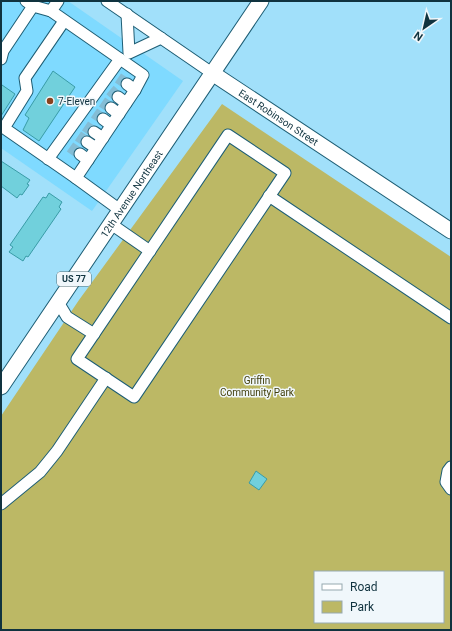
<svg xmlns="http://www.w3.org/2000/svg" width="452" height="631" font-family="Roboto,sans-serif">
<style>
.built{fill:#7fdaff}
.green{fill:#bcb865;fill-rule:evenodd}
.building{fill:#71d0dc;stroke:#399ca7}
.lines{fill:none;stroke-linecap:round;stroke-linejoin:round}
.minor-tunnel{stroke:#84bdd5;stroke-width:11;stroke-dasharray:11 5.5;stroke-linecap:butt}
.minor-casing{stroke:#1e5e75;stroke-width:13}
.major-casing{stroke:#1e5e75;stroke-width:17}
.minor{stroke:#fff;stroke-width:11}
.major{stroke:#fff;stroke-width:15}
.poi-dot{fill:#89431e;stroke:#f0f7fb;stroke-width:1.5}
.labels{text-anchor:middle;dominant-baseline:central;stroke-width:3;stroke-linejoin:round;paint-order:stroke}
.shield{fill:#f0f7fb;stroke:#536e77;stroke-width:1}
.shield-label{font-size:9px;font-weight:bold;fill:#10333f}
.poi-label{font-size:10px;fill:#10333f;stroke:#f0f7fb;text-anchor:start}
.street-label{font-size:10px;fill:#10333f;stroke:#f0f7fb}
.park-label{font-size:10px;fill:#403d09;stroke:#f0f7fb}
</style>
<rect width="100%" height="100%" fill="#a1e0fa"/>
<polygon class="built" points="1,1 68,1 183,81 92,211 1,148"/>
<path class="green" d="M222,104L451,257V630H1V416L79,300ZM315,572H443V622H315Z"/>
<g class="building">
<polygon points="53,71 75,87 39,141 23,130 29,118 25,115"/>
<polygon points="2,85 15,94 1,116 1,87"/>
<polygon points="1,161 30,180 27,184 29,185 22,195 20,194 17,198 1,186"/>
<polygon points="49,193 62,202 59,207 61,209 28,257 26,256 23,261 9,252 13,247 10,245 43,197 46,198"/>
<polygon points="256,471 267,479 259,490 249,483"/>
</g>
<g class="lines">
<g class="minor-tunnel">
<polyline points="118,78 127,84"/>
<polyline points="110,90 118,97"/>
<polyline points="102,102 111,108"/>
<polyline points="94,113 103,119"/>
<polyline points="85,126 94,132"/>
<polyline points="78,136 87,142"/>
<polyline points="70,147 80,154"/>
</g>
<g class="minor-casing">
<g id="minor">
<polyline points="26,1 33,6 51,11 143,75 135,90 76,178 120,210"/>
<polyline points="107,1 212,73"/>
<polyline points="51,11 58,1"/>
<polyline points="127,14 129,53 161,38"/>
<polyline points="64,21 25,78 27,91 4,128 76,178"/>
<polyline points="1,59 3,51 33,6"/>
<polyline points="127,84 135,90"/>
<polyline points="118,97 126,103"/>
<polyline points="111,108 119,114"/>
<polyline points="103,119 111,125"/>
<polyline points="94,132 103,138"/>
<polygon points="228,135 285,173 134,397 77,359"/>
<polyline points="87,142 96,148"/>
<polyline points="80,154 88,160"/>
<polyline points="48,159 120,59"/>
<polyline points="269,196 451,318"/>
<polyline points="111,224 150,251"/>
<polyline points="58,302 67,317 94,334"/>
<polyline points="451,467 448,471 446,482 451,489"/>
<polyline points="1,504 40,472 57,451 106,378"/>
</g>
</g>
<g class="major-casing">
<g id="major">
<path id="s1" d="M212,73L451,231"/>
<path id="s2" d="M1,387L261,1"/>
</g>
</g>
<use href="#minor" class="minor"/>
<use href="#major" class="major"/>
</g>
<circle class="poi-dot" cx="50" cy="101" r="4"/>
<g class="labels">
<rect class="shield" x="57" y="272" width="34" height="14" rx="3"/>
<g class="shield-label">
<text x="74" y="279">US 77</text>
</g>
<g class="poi-label">
<text x="58" y="101">7-Eleven</text>
</g>
<g class="street-label">
<text stroke="none"><textPath href="#s1" startOffset="80">East Robinson Street</textPath></text>
<text stroke="none"><textPath href="#s2" startOffset="233">12th Avenue Northeast</textPath></text>
</g>
<g class="park-label">
<text x="257" y="380">Griffin<tspan x="257" dy="12">Community Park</tspan></text>
</g>
</g>
<rect width="452" height="631" fill="none" stroke="#10333f" stroke-width="4"/>
<rect x="314" y="571" width="130" height="52" fill="#f0f7fb" stroke="#96a9b0"/>
<rect x="322" y="584" width="20" height="6" fill="#ffffff" stroke="#96a9b0"/>
<text x="350" y="591" font-size="12" fill="#10333f">Road</text>
<rect x="322" y="601" width="20" height="12" fill="#bcb865" stroke="#96a9b0"/>
<text x="350" y="611" font-size="12" fill="#10333f">Park</text>
<g transform="translate(424 28) rotate(214)" stroke="#f0f7fb" stroke-width="3" paint-order="stroke">
<path d="M0-3L7 15L0 10L-7 15Z" fill="#10333f"/>
<text y="-6" font-size="11" font-weight="bold" text-anchor="middle" fill="#10333f">N</text>
</g>
</svg>
